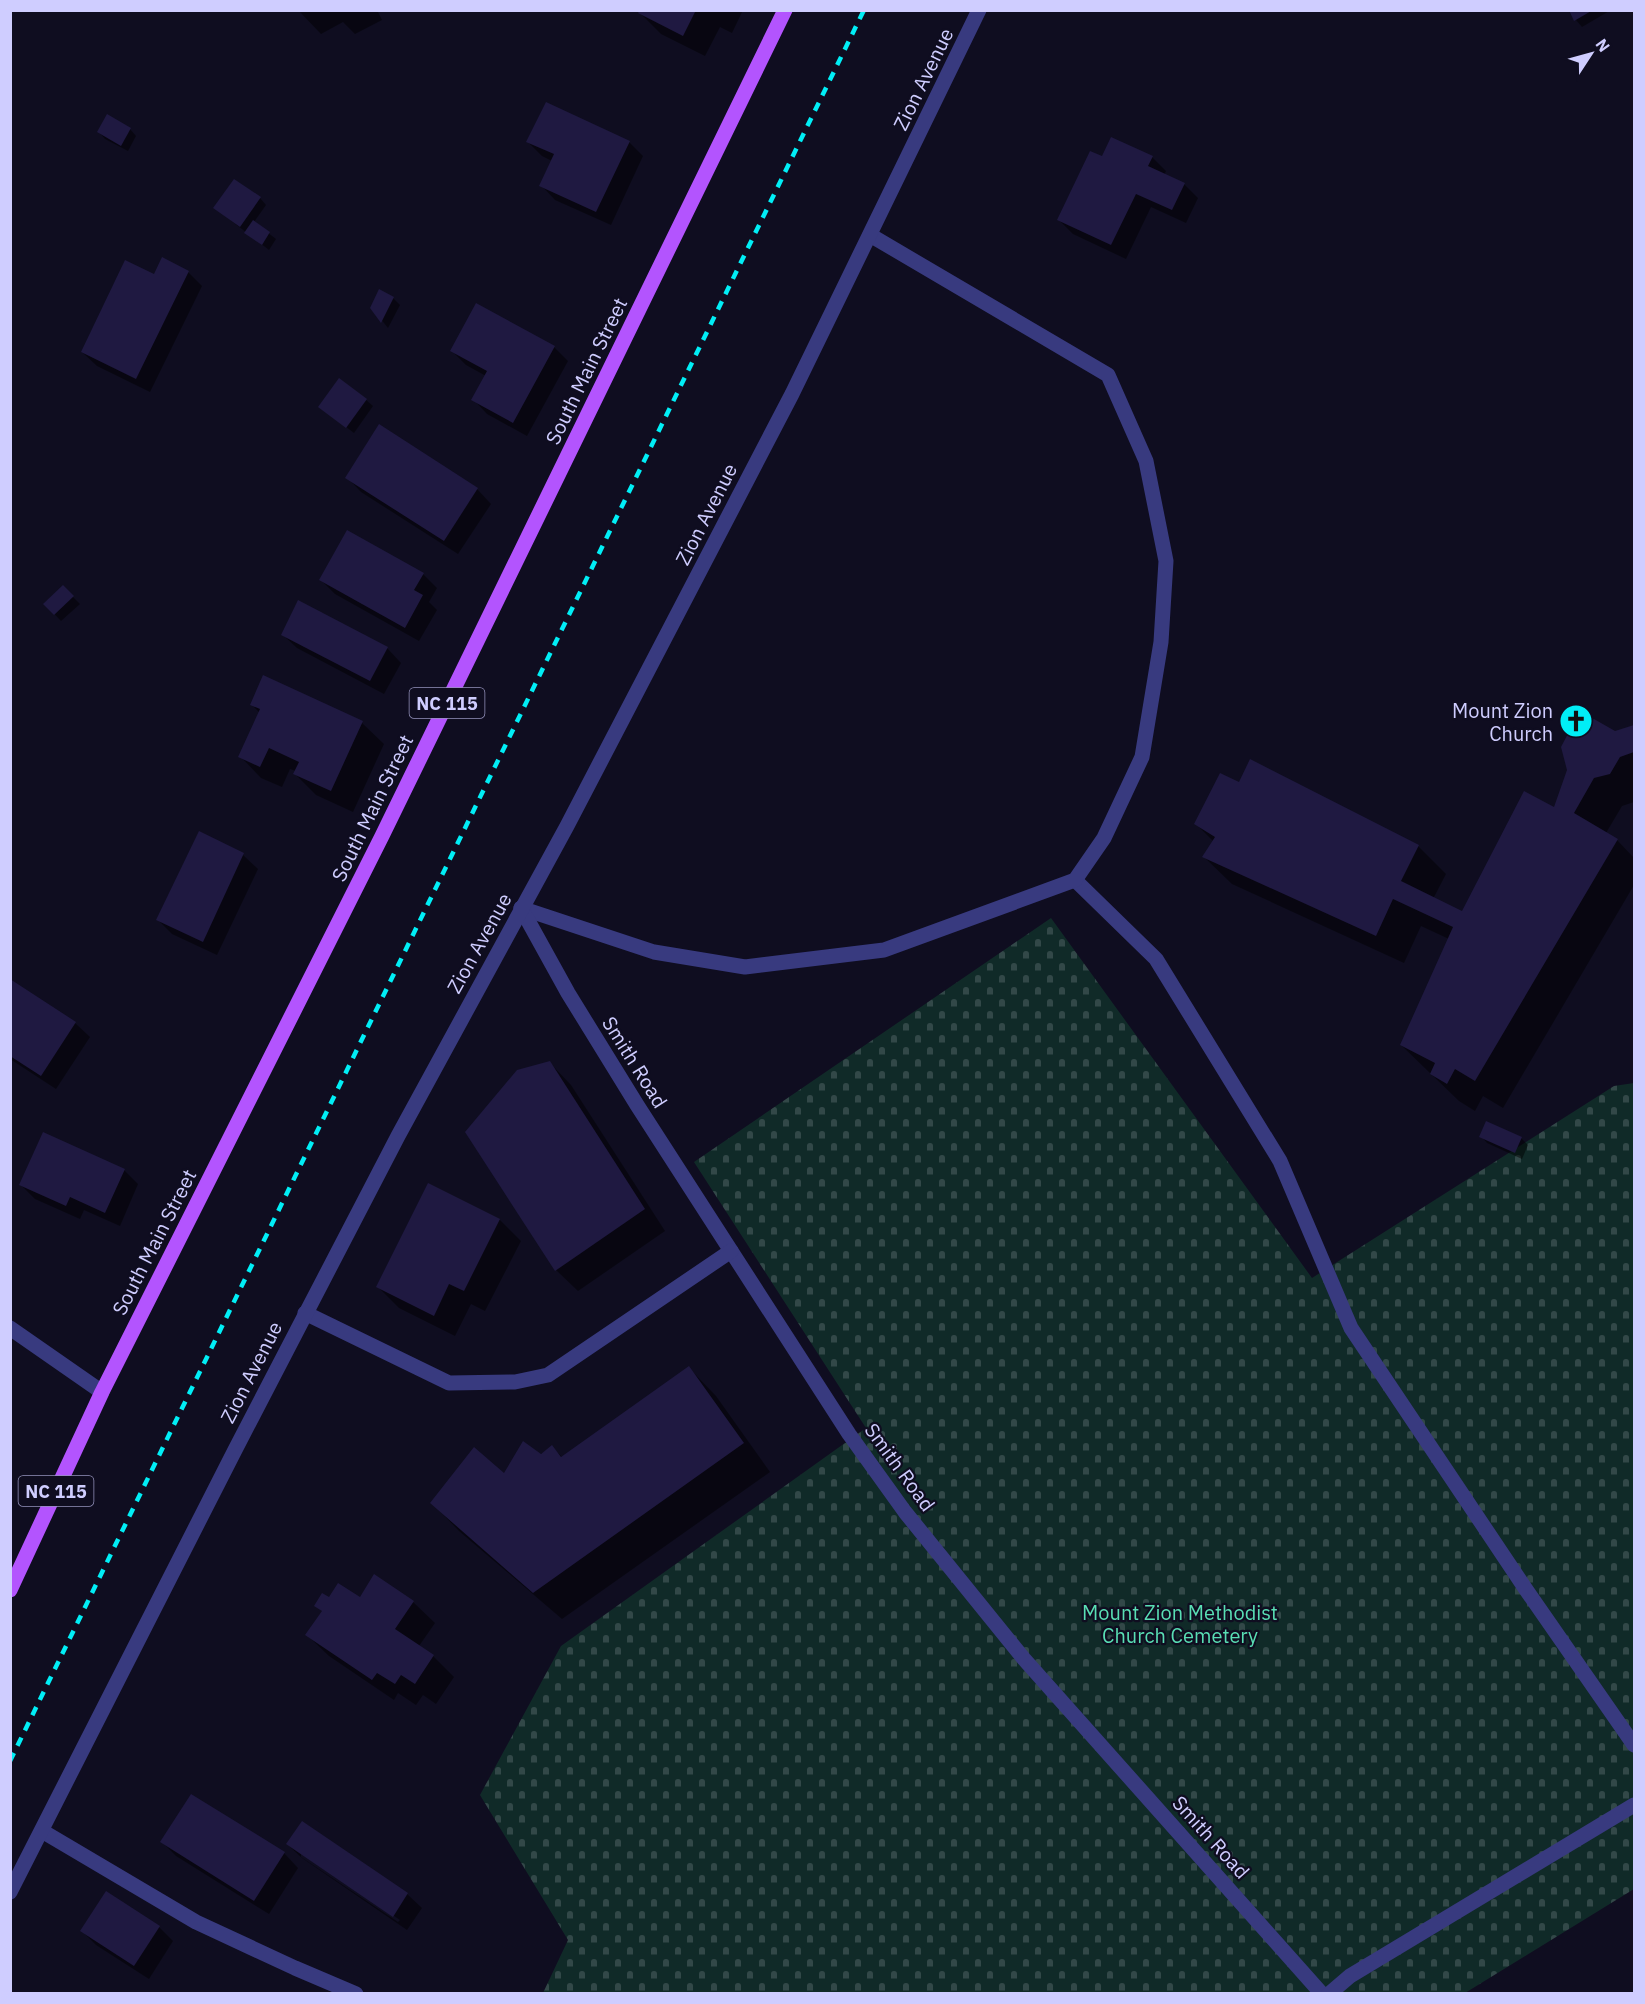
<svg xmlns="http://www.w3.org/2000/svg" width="1645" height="2004" font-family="'IBM Plex Sans',sans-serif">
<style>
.cemetery{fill:url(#cemetery-stones)}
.shadow{fill:#0007;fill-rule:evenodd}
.building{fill:#1f1941}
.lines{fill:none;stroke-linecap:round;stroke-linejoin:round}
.minor{stroke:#383a7f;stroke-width:15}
.major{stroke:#b354fe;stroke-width:15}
.rail{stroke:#01eef6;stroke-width:4.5;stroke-dasharray:9 8;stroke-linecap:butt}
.labels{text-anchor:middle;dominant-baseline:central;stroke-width:4.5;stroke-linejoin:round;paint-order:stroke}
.shield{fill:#0f0d20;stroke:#9593bc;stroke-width:1.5}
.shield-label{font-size:18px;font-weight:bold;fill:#cfcdff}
.street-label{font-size:20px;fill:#cfcdff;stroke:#0f0d20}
.poi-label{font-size:20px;fill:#cfcdff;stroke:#0f0d20;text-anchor:end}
.park-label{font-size:20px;fill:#59deb4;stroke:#0f0d20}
</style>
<defs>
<pattern id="cemetery-stones" width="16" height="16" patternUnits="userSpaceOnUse" patternTransform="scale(1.5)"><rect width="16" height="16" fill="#102a28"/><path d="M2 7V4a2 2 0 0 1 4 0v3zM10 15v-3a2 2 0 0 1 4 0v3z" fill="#324848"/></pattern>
</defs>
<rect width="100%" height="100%" fill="#0f0d20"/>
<polygon class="cemetery" points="1051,918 1312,1278 1614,1086 1634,1083 1634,1889 1465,1993 543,1993 568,1940 480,1795 561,1646 866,1428 694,1162"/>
<g class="shadow">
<polygon points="298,10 377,10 382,20 355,34 343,22 321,34"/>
<polygon points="641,10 743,10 732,33 720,27 705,56 661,34 640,13"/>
<polygon points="1571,10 1611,10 1582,27 1576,20"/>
<polygon points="130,129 136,136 128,151 105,139 99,132"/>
<polygon points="528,142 629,142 643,156 611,225 555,200 541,185 552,161 542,156"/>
<polygon points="1103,157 1152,157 1166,171 1164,175 1184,184 1198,198 1186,223 1151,207 1126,259 1073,234 1059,220"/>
<polygon points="260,198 266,205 254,222 276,239 269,250 215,208"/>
<polygon points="188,272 202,286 150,392 97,366 82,352 155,276"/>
<polygon points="380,291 393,298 400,305 388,328 372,308"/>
<polygon points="554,347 568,361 527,436 487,414 473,399 486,376 466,365 452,351"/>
<polygon points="366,400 373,406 354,433 320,407"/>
<polygon points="380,427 477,489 491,504 458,554 361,492 347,477"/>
<polygon points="423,574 437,588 429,602 437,610 419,641 335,594 321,580"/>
<polygon points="63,587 80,604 61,621 45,604"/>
<polygon points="282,634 387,648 401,663 384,694 297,648"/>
<polygon points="251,704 362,723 384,744 353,812 316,795 295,774 296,771 290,769 282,787 261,778 240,756 260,713"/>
<polygon points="1634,726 1634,802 1622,806 1606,833 1617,840 1634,858 1634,885 1503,1108 1483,1096 1475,1111 1459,1101 1401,1045 1449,939 1421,926 1404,963 1232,884 1204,857 1214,842 1196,824 1239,784 1418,846 1446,874 1433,899 1463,914 1555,809 1615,732"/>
<polygon points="199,833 243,855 258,869 217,955 172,934 158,920"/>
<polygon points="10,981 75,1023 90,1037 56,1089 10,1059"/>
<polygon points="550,1063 571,1085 665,1231 578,1291 556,1270"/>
<polygon points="1487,1123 1521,1138 1528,1145 1522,1159 1487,1143 1481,1136"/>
<polygon points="124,1170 138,1184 120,1226 84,1210 80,1219 35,1199 21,1185"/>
<polygon points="429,1185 500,1220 521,1241 485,1311 471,1304 455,1336 399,1308 378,1287"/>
<polygon points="689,1368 716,1396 770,1472 562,1619 459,1531 432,1503 505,1476 552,1447 563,1458"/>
<polygon points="375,1576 413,1602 435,1623 419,1646 433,1656 454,1677 436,1704 423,1695 416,1705 398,1693 394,1700 329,1656 307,1635 323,1612 316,1605 329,1599 360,1599"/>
<path d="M302,1823L407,1894L422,1908L407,1930L302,1858L287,1844ZM301,1853L400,1920L398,1922L301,1857Z"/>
<polygon points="162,1842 284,1853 298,1868 269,1914 176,1856"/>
<polygon points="159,1927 173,1941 149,1979 96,1945 82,1931"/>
</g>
<g class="building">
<polygon points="640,10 696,10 683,36 638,13"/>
<polygon points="1569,10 1593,10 1574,21"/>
<polygon points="546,102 630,141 596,212 539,186 554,154 526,142"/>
<polygon points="107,114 131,128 121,146 97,132"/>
<polygon points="1111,137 1153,156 1148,166 1185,183 1172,210 1136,194 1111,245 1057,220 1090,151 1102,156"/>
<polygon points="234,179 261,197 240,227 213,208"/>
<polygon points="253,220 270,232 262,245 244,233"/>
<polygon points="162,257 189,271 136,379 81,352 125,260 154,274"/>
<polygon points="379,289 394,297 381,323 370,308"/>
<polygon points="476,303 555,346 513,423 471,400 487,371 450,351"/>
<polygon points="339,378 367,399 346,428 318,407"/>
<polygon points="379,424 478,488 444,541 345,478"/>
<polygon points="347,530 424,573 414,590 423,595 405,628 319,580"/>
<polygon points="63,585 74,596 54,615 43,604"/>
<polygon points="298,600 388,647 370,681 281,635"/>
<polygon points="263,675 363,721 331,791 293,774 299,762 269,748 260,767 238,757 260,709 250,705"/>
<polygon points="1594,719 1615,731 1634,725 1634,752 1620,757 1610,774 1594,778 1574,813 1618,839 1475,1081 1455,1069 1447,1084 1430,1074 1435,1063 1400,1045 1453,927 1393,899 1376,936 1202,857 1215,837 1194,824 1220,773 1239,782 1250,759 1419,845 1401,881 1462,911 1524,791 1554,807 1567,770 1561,747 1572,726"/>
<polygon points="199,831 244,853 203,942 156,920"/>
<polygon points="10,979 76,1022 41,1076 10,1056"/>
<polygon points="550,1061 645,1209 555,1271 465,1132 517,1070"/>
<polygon points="1486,1121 1522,1137 1515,1153 1479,1137"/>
<polygon points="43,1132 125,1169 105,1213 70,1197 66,1206 19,1185"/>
<polygon points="428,1183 500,1219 464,1291 449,1284 434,1316 376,1287"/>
<polygon points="689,1366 744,1443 533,1593 430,1503 474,1447 504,1473 523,1441 541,1454 552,1445 561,1457"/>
<polygon points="374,1574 414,1601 395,1629 434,1655 415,1684 401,1675 395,1684 377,1673 372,1680 305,1635 322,1611 314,1606 322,1593 329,1597 338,1583 360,1597"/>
<polygon points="191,1794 285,1852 254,1901 160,1842"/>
<polygon points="302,1821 408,1893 393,1917 286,1844"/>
<polygon points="106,1891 160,1926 134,1966 80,1931"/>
</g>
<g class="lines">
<g class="minor">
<polyline points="1075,880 1156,959 1280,1161 1351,1328 1527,1591 1634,1745"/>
<polyline points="521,908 654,952 745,967 884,950 1075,880 1104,838 1142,757 1161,642 1166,561 1146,461 1108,375 870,235"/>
<polyline points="521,908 568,993 637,1105 849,1434 905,1512 1024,1659 1322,1994"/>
<polyline points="305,1313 449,1383 515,1382 548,1375 731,1251"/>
<polyline points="10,1328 102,1392"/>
<polyline points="42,1831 196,1922 295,1968 356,1994"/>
<polyline points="10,1892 235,1450 398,1136 567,826 792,394 979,10"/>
<polyline points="1329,1994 1350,1976 1634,1805"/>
</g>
<polyline class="major" points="10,1590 102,1392 382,836 785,10"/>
<polyline class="rail" points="10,1761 864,10"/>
</g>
<defs>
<g id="church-disc" transform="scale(1.725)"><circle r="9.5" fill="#01eef6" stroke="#0f0d20"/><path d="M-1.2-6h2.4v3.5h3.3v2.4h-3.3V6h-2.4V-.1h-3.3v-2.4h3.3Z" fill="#111"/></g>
</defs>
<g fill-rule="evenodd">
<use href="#church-disc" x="1576" y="721"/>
</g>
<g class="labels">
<g class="shield">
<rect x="409.5" y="688" width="75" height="30" rx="4.5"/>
<rect x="18.5" y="1476" width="75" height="30" rx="4.5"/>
</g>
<g class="shield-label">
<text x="447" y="703">NC 115</text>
<text x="56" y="1491">NC 115</text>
</g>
<g class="street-label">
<text transform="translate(923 79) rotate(-64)">Zion Avenue</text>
<text transform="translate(586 371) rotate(-64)">South Main Street</text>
<text transform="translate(706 514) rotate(-63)">Zion Avenue</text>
<text transform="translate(372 808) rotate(-64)">South Main Street</text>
<text transform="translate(479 943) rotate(-61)">Zion Avenue</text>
<text transform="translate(635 1062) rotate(58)">Smith Road</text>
<text transform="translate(154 1242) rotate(-63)">South Main Street</text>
<text transform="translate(251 1372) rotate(-63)">Zion Avenue</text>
<text transform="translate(900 1467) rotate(54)">Smith Road</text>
<text transform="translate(1211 1837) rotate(48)">Smith Road</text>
</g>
<g class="poi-label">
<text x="1553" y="710">Mount Zion<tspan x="1553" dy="23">Church</tspan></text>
</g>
<g class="park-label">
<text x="1180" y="1612">Mount Zion Methodist<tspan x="1180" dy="23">Church Cemetery</tspan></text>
</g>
</g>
<rect width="1645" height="2004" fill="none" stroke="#cfcdff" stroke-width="24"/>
<g transform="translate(1591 54) rotate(54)" stroke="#0f0d20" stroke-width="4.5" paint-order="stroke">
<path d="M0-4.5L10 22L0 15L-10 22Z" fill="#cfcdff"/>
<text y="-9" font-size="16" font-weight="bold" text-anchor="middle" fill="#cfcdff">N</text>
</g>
</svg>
